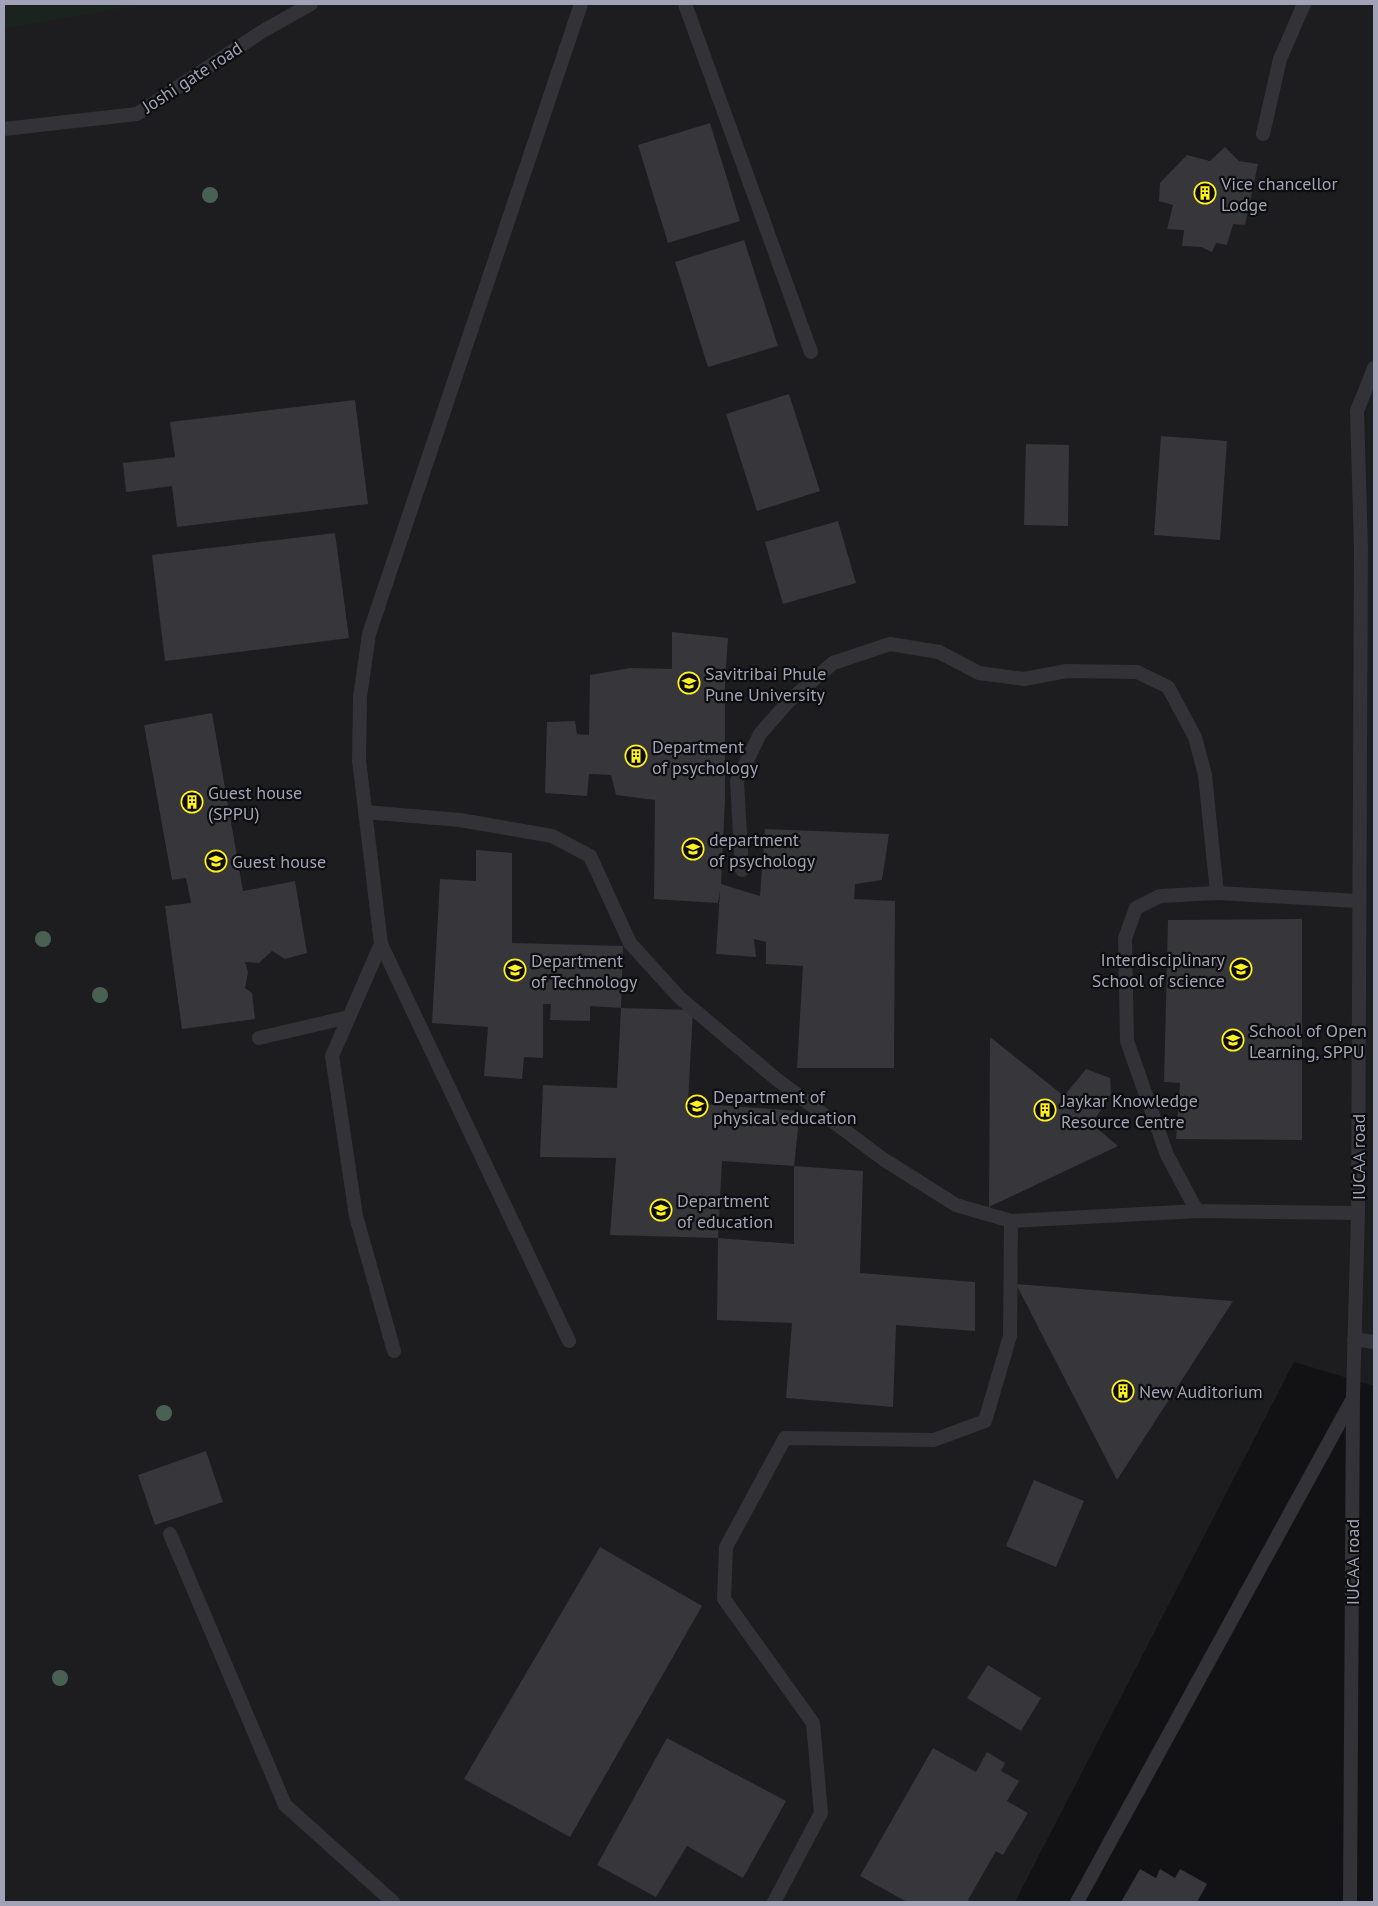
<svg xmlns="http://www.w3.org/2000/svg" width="1378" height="1906" font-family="'PT Sans',sans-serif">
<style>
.built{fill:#1d1d20}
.green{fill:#1b231e}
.building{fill:#36363b}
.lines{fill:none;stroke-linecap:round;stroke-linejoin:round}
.service{stroke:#333238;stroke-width:14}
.tree{fill:#496152}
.labels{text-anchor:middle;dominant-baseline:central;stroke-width:4.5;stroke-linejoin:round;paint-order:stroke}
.street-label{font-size:18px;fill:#a1a2b5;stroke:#0d0c0e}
.poi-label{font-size:18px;fill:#a1a2b5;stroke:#0d0c0e;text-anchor:start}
</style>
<rect width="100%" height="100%" fill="#121113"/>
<polygon class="built" points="4,4 1374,4 1374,1386 1294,1362 1015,1902 4,1902"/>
<polygon class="green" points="4,4 143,4 4,29"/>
<g class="building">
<polygon points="710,123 740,221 668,243 638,145"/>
<polygon points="1225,147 1239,161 1258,164 1245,225 1233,224 1227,245 1216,243 1212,252 1201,247 1182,246 1184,230 1167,229 1173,205 1159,201 1160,183 1187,155 1210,161"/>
<polygon points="744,240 778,346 708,367 675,262"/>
<polygon points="789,394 820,491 757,511 726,414"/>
<polygon points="355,400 368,504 177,527 172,486 126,492 123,463 175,457 170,422"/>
<polygon points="1161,436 1227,441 1220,540 1154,535"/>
<polygon points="1026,444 1069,445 1068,526 1024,525"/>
<polygon points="838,521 856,583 783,604 765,542"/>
<polygon points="335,533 349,638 165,661 152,555"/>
<polygon points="672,632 728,638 725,680 725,800 721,884 760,896 765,829 889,834 882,880 855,884 854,899 895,901 894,1068 797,1068 803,966 766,964 766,942 754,939 756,957 716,954 720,891 718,903 654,899 655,800 616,795 611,775 589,774 587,796 545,793 547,722 575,721 577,734 589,735 590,675 630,668 672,669"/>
<polygon points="212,713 243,891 295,881 307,953 285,959 272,951 259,963 245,962 248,972 245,988 252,993 255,1019 182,1029 165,906 191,903 186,878 172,880 144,725"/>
<polygon points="476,850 512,853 512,943 623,946 621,1008 590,1006 590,1021 550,1020 551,1004 543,1004 543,1058 524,1057 522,1079 484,1076 488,1027 432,1023 440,879 476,881"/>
<polygon points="1302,919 1302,1140 1176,1139 1180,1083 1164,1082 1168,920"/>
<polygon points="621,1008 693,1010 688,1103 800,1111 794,1166 722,1161 718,1238 610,1235 616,1158 540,1157 543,1085 617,1088"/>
<polygon points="990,1037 1064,1096 1086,1069 1110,1078 1111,1094 1092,1124 1118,1146 989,1207"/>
<polygon points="794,1166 863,1171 860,1273 975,1282 975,1331 896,1325 893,1407 786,1398 792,1323 717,1320 718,1238 794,1244"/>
<polygon points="1016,1284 1233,1301 1117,1480"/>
<polygon points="206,1451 223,1502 155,1525 138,1475"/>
<polygon points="1034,1480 1084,1501 1056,1567 1006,1546"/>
<polygon points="600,1547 702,1606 570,1837 464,1779"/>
<polygon points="988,1665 1041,1698 1021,1731 967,1698"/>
<polygon points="667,1738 786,1801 743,1878 687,1846 656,1897 597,1865"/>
<polygon points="933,1748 976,1772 987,1752 1005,1763 1001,1771 1019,1781 1007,1801 1028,1813 1003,1855 996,1851 968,1900 972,1902 907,1902 860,1876"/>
<polygon points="1140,1869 1156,1878 1160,1869 1175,1878 1180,1869 1207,1884 1197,1902 1121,1902"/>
</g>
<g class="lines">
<g class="service">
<polyline points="685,4 811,352"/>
<polyline points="4,129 137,114 263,31 311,4"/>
<polyline points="1263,134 1280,59 1304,4"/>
<polyline points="365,812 460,820 552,836 590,856 630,943 679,997 775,1078 883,1159 956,1205 1011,1221 1197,1211 1358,1213"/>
<polyline points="742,870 737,781 760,734 789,701 833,663 890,644 939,652 979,673 1024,679 1067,671 1137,672 1168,687 1195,737 1205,775 1217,893"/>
<polyline points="381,944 332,1056 356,1216 394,1351"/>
<polyline points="259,1038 349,1017"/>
<polyline points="1197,1211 1167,1155 1127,1041 1125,938 1136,908 1160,896 1217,893 1358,901"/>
<polyline points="1354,1339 1374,1342"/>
<polyline points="569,1341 381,944 359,760 360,697 369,634 581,4"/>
<polyline points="170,1534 285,1805 393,1902"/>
<polyline points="774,1902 821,1813 813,1723 724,1599 726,1547 785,1438 934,1440 985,1421 1010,1336 1011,1221"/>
<polyline points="1077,1902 1352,1400"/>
<polyline points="1350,1902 1353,1397 1358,1213 1361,548 1357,411 1374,368"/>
</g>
</g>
<g class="tree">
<circle cx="210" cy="195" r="8"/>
<circle cx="43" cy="939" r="8"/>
<circle cx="100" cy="995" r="8"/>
<circle cx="164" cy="1413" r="8"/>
<circle cx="60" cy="1678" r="8"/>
</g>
<defs>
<g id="building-ring" transform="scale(1.125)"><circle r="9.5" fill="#0d0c0e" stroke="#fff21d" stroke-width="1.5"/><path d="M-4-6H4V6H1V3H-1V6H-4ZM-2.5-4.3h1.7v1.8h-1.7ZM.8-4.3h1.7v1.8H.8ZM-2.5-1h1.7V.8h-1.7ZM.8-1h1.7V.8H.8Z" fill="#fff21d"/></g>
<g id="university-ring" transform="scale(1.125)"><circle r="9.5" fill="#0d0c0e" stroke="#fff21d" stroke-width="1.5"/><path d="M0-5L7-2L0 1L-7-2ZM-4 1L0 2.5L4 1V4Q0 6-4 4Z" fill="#fff21d"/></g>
</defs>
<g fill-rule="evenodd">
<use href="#building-ring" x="1205" y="193"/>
<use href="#university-ring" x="689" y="683"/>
<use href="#building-ring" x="636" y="756"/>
<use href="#building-ring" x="192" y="802"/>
<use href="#university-ring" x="693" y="849"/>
<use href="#university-ring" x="216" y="861"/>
<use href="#university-ring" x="1241" y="969"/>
<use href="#university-ring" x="515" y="970"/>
<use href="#university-ring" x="1233" y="1040"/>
<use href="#university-ring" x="697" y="1106"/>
<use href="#building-ring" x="1045" y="1110"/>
<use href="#university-ring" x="661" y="1210"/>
<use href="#building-ring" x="1123" y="1391"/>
</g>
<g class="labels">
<g class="street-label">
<text transform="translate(192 77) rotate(-33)">Joshi gate road</text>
<text transform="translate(1358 1157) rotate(-90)">IUCAA road</text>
<text transform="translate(1352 1562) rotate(-90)">IUCAA road</text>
</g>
<g class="poi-label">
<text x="1221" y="183">Vice chancellor<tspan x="1221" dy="21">Lodge</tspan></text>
<text x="705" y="673">Savitribai Phule<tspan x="705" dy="21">Pune University</tspan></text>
<text x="652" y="746">Department<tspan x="652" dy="21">of psychology</tspan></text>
<text x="208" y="792">Guest house<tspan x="208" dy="21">(SPPU)</tspan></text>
<text x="709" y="839">department<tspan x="709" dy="21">of psychology</tspan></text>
<text x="232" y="861">Guest house</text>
<text x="1225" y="959" text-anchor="end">Interdisciplinary<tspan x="1225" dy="21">School of science</tspan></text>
<text x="531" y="960">Department<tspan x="531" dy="21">of Technology</tspan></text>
<text x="1249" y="1030">School of Open<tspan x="1249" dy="21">Learning, SPPU</tspan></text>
<text x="713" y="1096">Department of<tspan x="713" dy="21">physical education</tspan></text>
<text x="1061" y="1100">Jaykar Knowledge<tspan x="1061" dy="21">Resource Centre</tspan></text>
<text x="677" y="1200">Department<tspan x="677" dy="21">of education</tspan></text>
<text x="1139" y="1391">New Auditorium</text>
</g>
</g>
<rect width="1378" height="1906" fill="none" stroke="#a1a2b5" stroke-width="10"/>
</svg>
